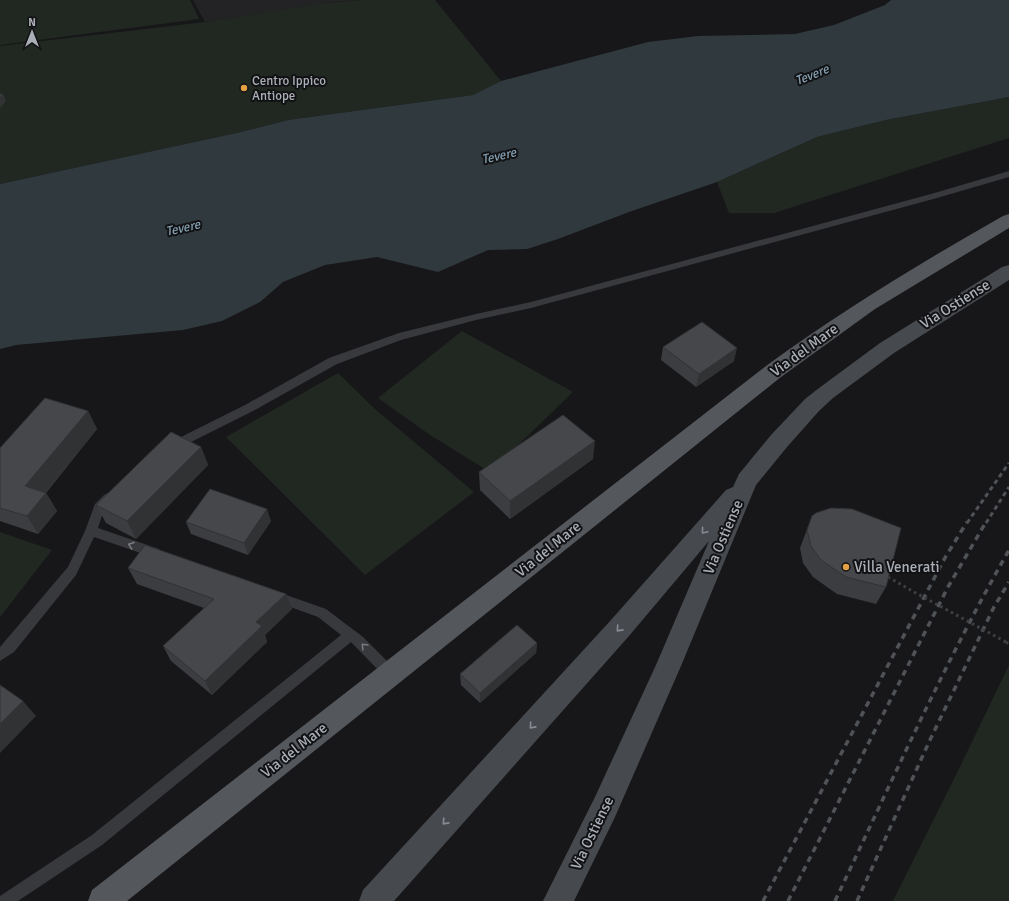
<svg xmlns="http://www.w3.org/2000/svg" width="1009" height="901" font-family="Signika,sans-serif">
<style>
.built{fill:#232325}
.green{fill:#212822}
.water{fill:#30393e}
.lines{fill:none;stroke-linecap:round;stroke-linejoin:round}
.path{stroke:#3e4044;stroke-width:3;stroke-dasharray:2.5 3.5;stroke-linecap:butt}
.lane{fill:#38393d;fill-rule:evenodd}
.secondary{fill:#46494d;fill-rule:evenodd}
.primary{fill:#54575c;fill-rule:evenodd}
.rail-far1{stroke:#4f5256;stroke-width:3;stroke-dasharray:4.5 3.5;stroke-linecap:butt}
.rail{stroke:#4f5256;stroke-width:3.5;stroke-dasharray:6 5;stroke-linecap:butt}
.path-bridge{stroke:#3e4044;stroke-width:3;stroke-dasharray:2.5 3.5;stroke-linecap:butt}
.wall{fill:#3c3d40}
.shaded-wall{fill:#313234}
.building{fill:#46474b;stroke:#313234}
.oneway{stroke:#878b92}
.oneway2{stroke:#777a80}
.poi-dot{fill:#e4a044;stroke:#121214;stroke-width:1.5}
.labels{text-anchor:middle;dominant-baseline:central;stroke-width:4;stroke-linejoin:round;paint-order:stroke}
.far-water-label{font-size:13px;font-style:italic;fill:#849fb0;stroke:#121214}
.far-poi-label{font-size:13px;fill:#aaafb7;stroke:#121214;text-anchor:start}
.street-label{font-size:15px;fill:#aaafb7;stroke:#121214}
.poi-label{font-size:15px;fill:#aaafb7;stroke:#121214;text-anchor:start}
</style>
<rect width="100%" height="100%" fill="#171719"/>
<polygon class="built" points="193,0 362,0 331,2 205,22"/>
<g class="green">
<polygon points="0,0 190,0 199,19 0,45"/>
<polygon points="362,0 435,0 501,81 473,95 288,120 241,132 0,184 0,46 205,22 323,3"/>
<polygon points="1009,97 1009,138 774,213 729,213 717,182 817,137 886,120"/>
<polygon points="462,331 573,392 490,472 430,435 378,398"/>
<polygon points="338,373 376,410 474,492 365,575 226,437"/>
<polygon points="0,532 52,550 0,617"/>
<polygon points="1009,665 1009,901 893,901 957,773"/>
</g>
<polygon class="water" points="891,0 1009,0 1009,97 886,120 817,137 717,182 629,212 558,239 527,249 488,250 438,272 377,257 325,265 283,282 260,302 222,321 183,330 16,345 0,349 0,184 241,132 288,120 473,95 501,81 648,42 698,36 795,34 834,25 885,5"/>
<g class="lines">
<g class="path">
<polyline points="888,577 914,592"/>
<polyline points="1006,642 1009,644"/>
</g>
<g class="lane">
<polygon points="1009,171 1009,177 937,198 531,308 476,320 401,340 337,364 253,411 177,449 173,450 169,449 168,446 169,443 245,405 329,358 399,333 476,314 531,302 931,194"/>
<polygon points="108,493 112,495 114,498 104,509 98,528 159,549 161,553 159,557 155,558 94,537 76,575 14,652 0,661 0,647 68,567 85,531 95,504 104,495"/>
<polygon points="275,591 326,609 363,637 396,670 397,674 396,678 391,680 386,678 351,642 102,845 18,901 0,901 0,896 92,835 341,635 318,617 271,600 269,596 271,592"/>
</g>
<polygon class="secondary" points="1009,265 1009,280 894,353 833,398 819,411 787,447 756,485 681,666 615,817 574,901 543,901 595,797 656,665 709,541 629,636 394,901 359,901 363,890 611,620 726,490 733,487 739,474 771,435 805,399 819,388 880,343 1002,267"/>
<path class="primary" d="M1009,214V228L875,309L781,377L127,901H88L92,890L766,366C843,310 920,263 1003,216Z"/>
<g class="rail-far1">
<polyline points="967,523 1009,463"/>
<polyline points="986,523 1009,487"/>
</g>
<g class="rail">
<polyline points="763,901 946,556 967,522"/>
<polyline points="788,901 948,587 986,522"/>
<path d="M835,901C891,783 944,664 1009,550"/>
<polyline points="857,901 929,742 994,607 1009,582"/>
</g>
<polyline class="path-bridge" points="914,592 1006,642"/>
</g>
<g class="wall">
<polygon points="663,347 734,361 696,387 661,360"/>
<polygon points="88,411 97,429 46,493 57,511 38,534 0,521 0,448"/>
<polygon points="201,447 208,465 136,539 106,523 96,505"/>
<polygon points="593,459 510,519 480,490 479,472"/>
<polygon points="812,516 886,587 876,604 837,594 813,577 803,563 800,548"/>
<polygon points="271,521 248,555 191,534 186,522"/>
<polygon points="128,568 286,594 292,609 265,635 267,642 212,695 171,661 163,646 204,608 137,584"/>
<polygon points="537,643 536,653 480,703 461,685 460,674"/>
</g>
<g class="shaded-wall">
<polygon points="3,94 6,101 0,108 0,98"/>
<polygon points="737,348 734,361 696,387 699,374"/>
<polygon points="88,411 97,429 36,504 25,486"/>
<polygon points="595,441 593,459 510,519 510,501"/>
<polygon points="201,447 208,465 136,539 127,521"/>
<polygon points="46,493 57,511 38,534 27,516"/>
<polygon points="267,509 271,521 248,555 244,543"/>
<polygon points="286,594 292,609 265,635 267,642 212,695 205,681 256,622"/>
<polygon points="537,643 536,653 480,703 480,693"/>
<polygon points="23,701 36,716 0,753 0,724"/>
</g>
<g class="building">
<polygon points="0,94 3,94 0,98"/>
<polygon points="702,322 737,348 699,374 663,347"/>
<polygon points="45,398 88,411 25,486 46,493 27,516 0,508 0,448"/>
<polygon points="563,415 595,441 510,501 479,472"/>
<polygon points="171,432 201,447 127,521 96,505"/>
<polygon points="210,489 267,509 244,543 186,522"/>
<polygon points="831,508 852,509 901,528 886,587 846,577 821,560 811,546 807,530 812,516 816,513"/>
<polygon points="145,545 286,594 256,622 262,626 205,681 163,646 214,599 128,568"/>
<polygon points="517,625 537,643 480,693 460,674"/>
<polygon points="0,685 23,701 0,724"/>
</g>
<defs><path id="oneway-chevron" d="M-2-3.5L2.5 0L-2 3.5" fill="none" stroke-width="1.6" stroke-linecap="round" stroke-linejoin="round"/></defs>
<g class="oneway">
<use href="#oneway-chevron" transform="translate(704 531) rotate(130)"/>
<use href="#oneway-chevron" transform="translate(619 629) rotate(132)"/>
<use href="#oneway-chevron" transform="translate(532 726) rotate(132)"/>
<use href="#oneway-chevron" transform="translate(445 822) rotate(132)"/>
</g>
<g class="oneway2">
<use href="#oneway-chevron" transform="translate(131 545) rotate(-160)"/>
<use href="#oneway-chevron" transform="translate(364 646) rotate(-134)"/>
</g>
<g class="poi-dot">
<circle cx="244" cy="88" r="4"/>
<circle cx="846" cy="567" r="4"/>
</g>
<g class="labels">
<g class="far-water-label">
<text transform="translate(812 75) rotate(-22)">Tevere</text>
<text transform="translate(499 156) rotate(-13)">Tevere</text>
<text transform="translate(183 228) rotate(-13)">Tevere</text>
</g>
<g class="far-poi-label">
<text x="252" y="81">Centro Ippico<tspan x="252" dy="15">Antiope</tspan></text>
</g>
<g class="street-label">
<text transform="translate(955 304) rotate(-32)">Via Ostiense</text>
<text transform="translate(804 350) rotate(-36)">Via del Mare</text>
<text transform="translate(723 537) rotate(-67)">Via Ostiense</text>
<text transform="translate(548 549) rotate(-39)">Via del Mare</text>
<text transform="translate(294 750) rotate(-38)">Via del Mare</text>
<text transform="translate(592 833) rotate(-64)">Via Ostiense</text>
</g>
<g class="poi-label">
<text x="854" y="567">Villa Venerati</text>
</g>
</g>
<g transform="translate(32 32)" stroke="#121214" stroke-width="3" paint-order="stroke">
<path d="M0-3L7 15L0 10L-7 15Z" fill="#aaafb7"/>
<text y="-6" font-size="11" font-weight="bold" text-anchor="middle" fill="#aaafb7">N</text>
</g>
</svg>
